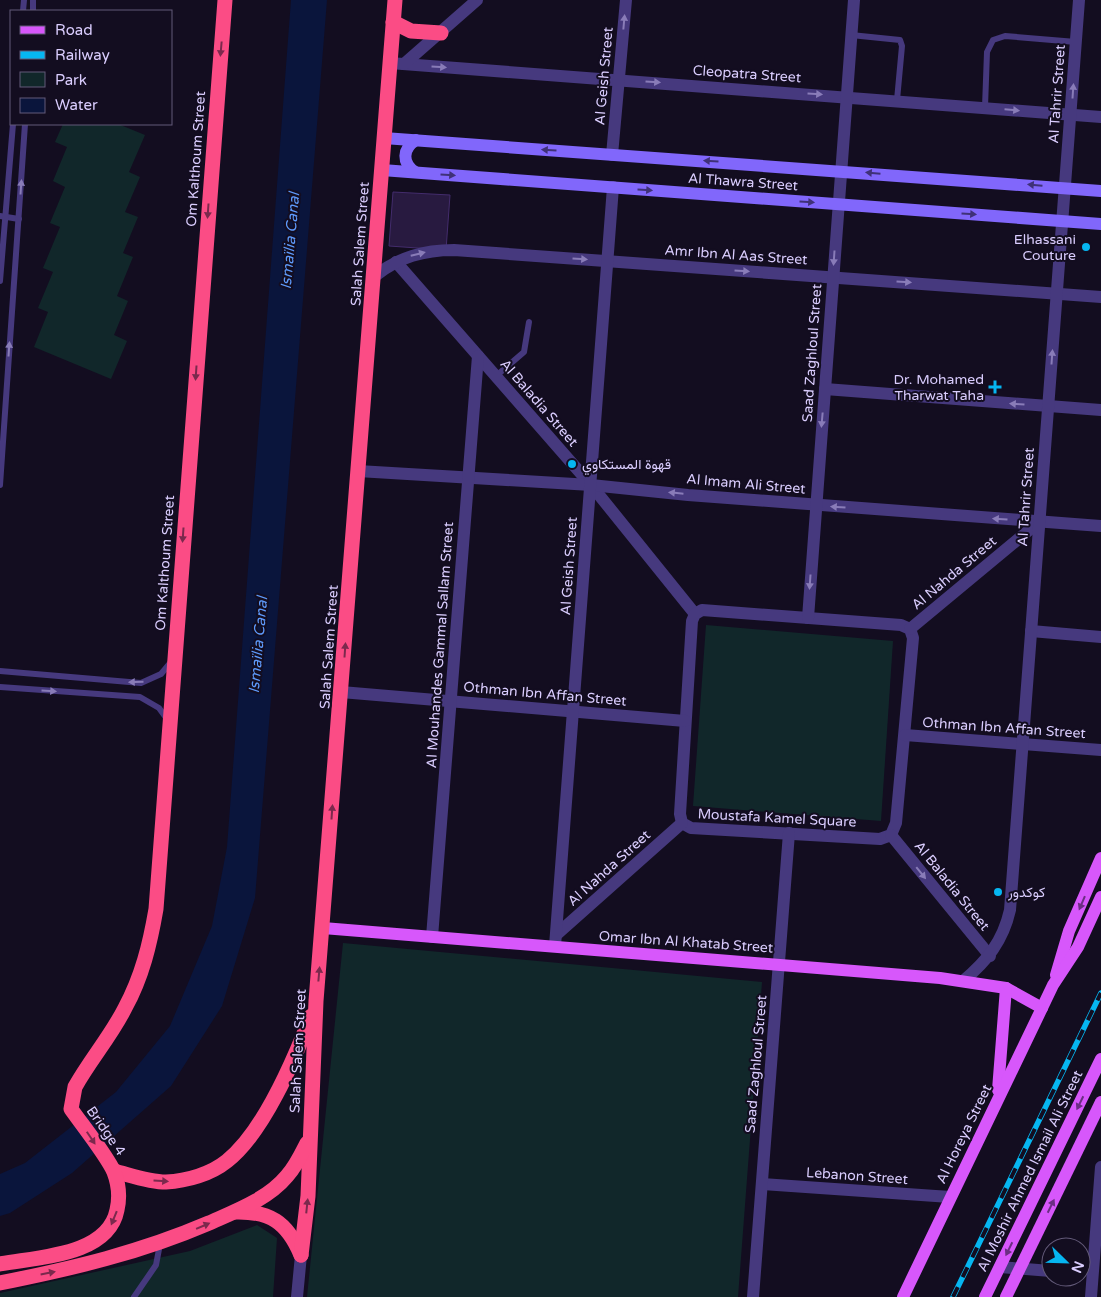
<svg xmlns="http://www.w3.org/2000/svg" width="1101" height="1297" font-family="'Varela Round',Vazirmatn,sans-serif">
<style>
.green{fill:#11272a}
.water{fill:#0a153c}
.building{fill:#281a40;stroke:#432c6c}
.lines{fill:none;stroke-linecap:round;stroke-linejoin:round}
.lane{stroke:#46397e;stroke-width:6}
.street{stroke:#46397e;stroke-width:12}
.secondary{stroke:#8167fb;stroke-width:12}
.primary{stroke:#d757fb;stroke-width:12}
.highway{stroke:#fb4c85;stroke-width:15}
.rail-casing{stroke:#06b6f1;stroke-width:5.5}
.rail{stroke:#130d20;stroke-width:4;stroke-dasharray:11;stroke-linecap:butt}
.oneway{fill:#897cb8}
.oneway2{fill:#7b294d}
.oneway3{fill:#3f3178}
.oneway4{fill:#6b2e83}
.poi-dot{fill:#06b6f1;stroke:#130d20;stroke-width:2}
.labels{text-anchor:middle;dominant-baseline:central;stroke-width:4;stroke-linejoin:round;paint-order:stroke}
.street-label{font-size:14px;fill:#dacdfe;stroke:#130d20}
.poi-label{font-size:14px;fill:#dacdfe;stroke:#130d20;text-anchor:end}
.water-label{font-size:15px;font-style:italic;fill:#5e9afb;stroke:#130d20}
</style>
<rect width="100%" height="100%" fill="#130d20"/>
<g class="green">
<polygon points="63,124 118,124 145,135 129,172 140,177 125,212 138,217 123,253 133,257 117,296 128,301 114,335 127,341 111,379 34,347 48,312 38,308 53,272 43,268 60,227 50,223 65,187 53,181 67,147 55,142"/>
<polygon points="706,625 893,641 881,821 693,806"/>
<polygon points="343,943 762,982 738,1297 307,1297"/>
<polygon points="257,1225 277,1238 273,1297 0,1297 0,1293 190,1251"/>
</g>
<polygon class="water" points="291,0 327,0 255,898 222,1006 171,1086 72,1173 10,1213 0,1216 0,1174 25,1163 116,1092 170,1026 212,926 227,847"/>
<polygon class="building" points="393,192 450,195 446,250 389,246"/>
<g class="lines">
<g class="lane">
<polyline points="23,11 24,0"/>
<polyline points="33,11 33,0"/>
<polyline points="851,35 900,40 902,46 897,100"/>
<polyline points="985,107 987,52 993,40 1005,36 1076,42"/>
<polyline points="0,216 19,219"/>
<polyline points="0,281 13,124"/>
<polyline points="496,376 524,352 529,322"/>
<polyline points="0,485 25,124"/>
<polyline points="0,671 141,683 161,674 171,662"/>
<polyline points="0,687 140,697 159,708 167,719"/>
<polyline points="134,1297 156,1265 160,1244"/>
</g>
<g class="street">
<polyline points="390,63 1101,117"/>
<polyline points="404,64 477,0"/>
<polyline points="612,155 626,0"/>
<polyline points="396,262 591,485 695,614"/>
<path d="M375,276C399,257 424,250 454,250L1101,297"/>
<polyline points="825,389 1101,410"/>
<polyline points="358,471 591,485 688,495 1101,526"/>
<polygon points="702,610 901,625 910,629 913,638 896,823 891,835 880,839 691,828 682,823 680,814 692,621 695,614"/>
<polyline points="808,618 854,0"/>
<polyline points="910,629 1040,521"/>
<polyline points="1031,631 1101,637"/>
<polyline points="341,692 685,721"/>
<polyline points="905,735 1101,750"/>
<polyline points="891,835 990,956"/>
<polyline points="556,935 682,823"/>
<polyline points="432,937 478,356"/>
<polyline points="555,946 613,187"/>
<path d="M963,981C987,961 1003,941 1010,910L1079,0"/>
<polyline points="762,1184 950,1197"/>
<polyline points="1000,1267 1051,1271"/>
<polyline points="297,1297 301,1255"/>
<polyline points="753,1297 789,833"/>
<polyline points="1091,1297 1101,1167"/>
</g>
<g class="secondary">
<polyline points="384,138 1101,191"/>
<polyline points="382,170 1101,224"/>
<path d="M415,172C402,163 402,149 416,140"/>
</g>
<g class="primary">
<polyline points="323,928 940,978 1006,988 1042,1008"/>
<polyline points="1056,975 1069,931 1101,858"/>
<polyline points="998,1090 1006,988"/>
<polyline points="903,1297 1042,1008 1053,985 1078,947 1101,897"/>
<polyline points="985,1297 1101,1059"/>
<polyline points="1006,1297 1101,1102"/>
</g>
<g class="highway">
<polyline points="393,22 411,31 441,33"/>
<path d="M114,1171C130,1175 149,1182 166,1182C187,1181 211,1174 227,1161C264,1132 294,1060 311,1016"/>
<path d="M235,1212C270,1211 287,1222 301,1255"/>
<polyline points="301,1255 308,1196 316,1001 395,0"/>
<path d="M0,1264C37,1257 108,1256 117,1210C120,1197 119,1185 114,1172C107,1156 83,1126 71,1109L75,1087C90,1060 111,1036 125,1008C142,977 150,944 156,909L225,0"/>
<path d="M0,1283C74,1268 139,1253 209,1223C236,1211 268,1199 287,1176C296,1166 301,1155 307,1143"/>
</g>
<g class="rail-casing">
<polyline id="rail" points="953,1297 1101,993"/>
</g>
<use href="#rail" class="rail"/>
</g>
<defs><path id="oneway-solid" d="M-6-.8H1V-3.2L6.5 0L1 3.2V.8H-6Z" transform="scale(1.25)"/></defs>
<g class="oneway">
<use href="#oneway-solid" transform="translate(624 22) rotate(-85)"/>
<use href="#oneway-solid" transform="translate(439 67) rotate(4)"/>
<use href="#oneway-solid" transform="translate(653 82) rotate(4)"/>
<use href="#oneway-solid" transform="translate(1073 91) rotate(-86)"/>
<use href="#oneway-solid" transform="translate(815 94) rotate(4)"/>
<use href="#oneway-solid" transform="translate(1012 110) rotate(5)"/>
<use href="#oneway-solid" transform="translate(21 187) rotate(-86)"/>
<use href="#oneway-solid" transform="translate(418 254) rotate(-14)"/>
<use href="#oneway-solid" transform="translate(834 258) rotate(94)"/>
<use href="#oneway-solid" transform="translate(580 259) rotate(4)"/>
<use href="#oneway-solid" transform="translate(742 271) rotate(4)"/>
<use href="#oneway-solid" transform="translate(904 282) rotate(4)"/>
<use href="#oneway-solid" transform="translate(9 349) rotate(-86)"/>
<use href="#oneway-solid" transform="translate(1052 357) rotate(-86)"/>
<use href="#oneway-solid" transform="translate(1017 404) rotate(-176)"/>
<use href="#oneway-solid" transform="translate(822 420) rotate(95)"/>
<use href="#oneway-solid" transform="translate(676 493) rotate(-174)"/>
<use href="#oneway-solid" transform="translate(838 507) rotate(-176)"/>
<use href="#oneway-solid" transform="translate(1000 519) rotate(-176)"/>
<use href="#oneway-solid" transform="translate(810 582) rotate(94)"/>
<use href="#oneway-solid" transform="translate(136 682) rotate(179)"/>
<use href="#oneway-solid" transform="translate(49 691) rotate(4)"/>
<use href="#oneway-solid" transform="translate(921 873) rotate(51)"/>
</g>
<g class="oneway2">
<use href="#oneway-solid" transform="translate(221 49) rotate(95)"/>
<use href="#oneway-solid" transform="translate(208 211) rotate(94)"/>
<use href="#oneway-solid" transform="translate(196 373) rotate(94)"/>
<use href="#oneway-solid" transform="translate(183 535) rotate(94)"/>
<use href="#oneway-solid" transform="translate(345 650) rotate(-86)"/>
<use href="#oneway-solid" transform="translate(332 812) rotate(-86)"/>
<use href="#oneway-solid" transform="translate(319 974) rotate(-85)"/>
<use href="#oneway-solid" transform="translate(91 1138) rotate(56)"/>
<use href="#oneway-solid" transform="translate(161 1181) rotate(4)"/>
<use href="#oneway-solid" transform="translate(307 1206) rotate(-84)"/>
<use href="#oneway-solid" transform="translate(114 1218) rotate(112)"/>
<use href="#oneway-solid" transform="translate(203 1226) rotate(-23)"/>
<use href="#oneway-solid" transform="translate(48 1273) rotate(-11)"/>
</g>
<g class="oneway3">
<use href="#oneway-solid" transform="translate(549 150) rotate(-176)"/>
<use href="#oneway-solid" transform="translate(711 161) rotate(-176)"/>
<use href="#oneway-solid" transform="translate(873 173) rotate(-175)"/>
<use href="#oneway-solid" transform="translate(448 175) rotate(4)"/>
<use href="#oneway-solid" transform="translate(1035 185) rotate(-175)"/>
<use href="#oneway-solid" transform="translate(645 190) rotate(4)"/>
<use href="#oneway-solid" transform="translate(807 202) rotate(4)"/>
<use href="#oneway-solid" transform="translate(969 214) rotate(4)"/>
</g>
<g class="oneway4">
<use href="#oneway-solid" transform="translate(1082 903) rotate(113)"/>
<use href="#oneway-solid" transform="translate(1080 1103) rotate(116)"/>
<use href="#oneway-solid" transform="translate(1051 1206) rotate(-64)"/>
<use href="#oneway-solid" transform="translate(1009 1249) rotate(116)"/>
</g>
<g class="poi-dot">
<circle cx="1086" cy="247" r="5"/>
<path d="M992.5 379.5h5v5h5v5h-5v5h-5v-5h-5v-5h5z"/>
<circle cx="572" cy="464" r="5"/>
<circle cx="998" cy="892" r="5"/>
</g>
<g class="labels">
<g class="street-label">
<text transform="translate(747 74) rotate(4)">Cleopatra Street</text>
<text transform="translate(604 76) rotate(-85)">Al Geish Street</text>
<text transform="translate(1057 94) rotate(-86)">Al Tahrir Street</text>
<text transform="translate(196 159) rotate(-86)">Om Kalthoum Street</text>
<text transform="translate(743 182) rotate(4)">Al Thawra Street</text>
<text transform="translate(360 244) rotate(-86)">Salah Salem Street</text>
<text transform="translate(736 255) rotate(4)">Amr Ibn Al Aas Street</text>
<text transform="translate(812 353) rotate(-86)">Saad Zaghloul Street</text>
<text transform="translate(539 403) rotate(49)">Al Baladia Street</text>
<text transform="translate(746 484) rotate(5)">Al Imam Ali Street</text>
<text transform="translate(1026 497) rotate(-86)">Al Tahrir Street</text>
<text transform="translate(165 563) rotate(-86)">Om Kalthoum Street</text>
<text transform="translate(569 566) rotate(-86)">Al Geish Street</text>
<text transform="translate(954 573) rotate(-40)">Al Nahda Street</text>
<text transform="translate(440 645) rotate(-86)">Al Mouhandes Gammal Sallam Street</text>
<text transform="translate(329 647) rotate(-86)">Salah Salem Street</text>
<text transform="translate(545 694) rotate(5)">Othman Ibn Affan Street</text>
<text transform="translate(1004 728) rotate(4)">Othman Ibn Affan Street</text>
<text transform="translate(777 818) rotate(3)">Moustafa Kamel Square</text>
<text transform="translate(609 868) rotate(-42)">Al Nahda Street</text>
<text transform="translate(952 886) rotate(51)">Al Baladia Street</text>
<text transform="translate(686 942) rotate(4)">Omar Ibn Al Khatab Street</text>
<text transform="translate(298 1051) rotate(-87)">Salah Salem Street</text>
<text transform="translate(756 1064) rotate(-85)">Saad Zaghloul Street</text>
<text transform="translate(106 1131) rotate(55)">Bridge 4</text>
<text transform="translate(964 1134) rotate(-64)">Al Horeya Street</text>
<text transform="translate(1030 1171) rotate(-64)">Al Moshir Ahmed Ismail Ali Street</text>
<text transform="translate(857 1176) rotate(4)">Lebanon Street</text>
</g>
<g class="poi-label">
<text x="1076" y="239">Elhassani<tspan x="1076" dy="16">Couture</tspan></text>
<text x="984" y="379">Dr. Mohamed<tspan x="984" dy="16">Tharwat Taha</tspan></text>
<text x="582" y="464" text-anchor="start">قهوة المستكاوي</text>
<text x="1008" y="892" text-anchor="start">كوكدور</text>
</g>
<g class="water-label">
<text transform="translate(290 241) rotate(-85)">Ismaïlia Canal</text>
<text transform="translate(258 645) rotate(-85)">Ismaïlia Canal</text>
</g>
</g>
<rect x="10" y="10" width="162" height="115" fill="#130d20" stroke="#635a79"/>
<rect x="20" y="26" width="25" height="8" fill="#d757fb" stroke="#635a79"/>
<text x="55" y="35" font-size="15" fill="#dacdfe">Road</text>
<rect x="20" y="51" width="25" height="8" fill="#06b6f1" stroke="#635a79"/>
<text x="55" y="60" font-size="15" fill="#dacdfe">Railway</text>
<rect x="20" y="72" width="25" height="15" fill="#11272a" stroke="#635a79"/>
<text x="55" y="85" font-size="15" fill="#dacdfe">Park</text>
<rect x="20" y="98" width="25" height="15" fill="#0a153c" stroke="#635a79"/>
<text x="55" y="110" font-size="15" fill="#dacdfe">Water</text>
<g transform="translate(1066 1262) rotate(113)"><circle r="24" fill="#130d20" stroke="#635a79"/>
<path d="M0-4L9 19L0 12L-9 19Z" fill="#06b6f1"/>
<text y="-8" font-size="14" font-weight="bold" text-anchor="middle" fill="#dacdfe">N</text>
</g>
</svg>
